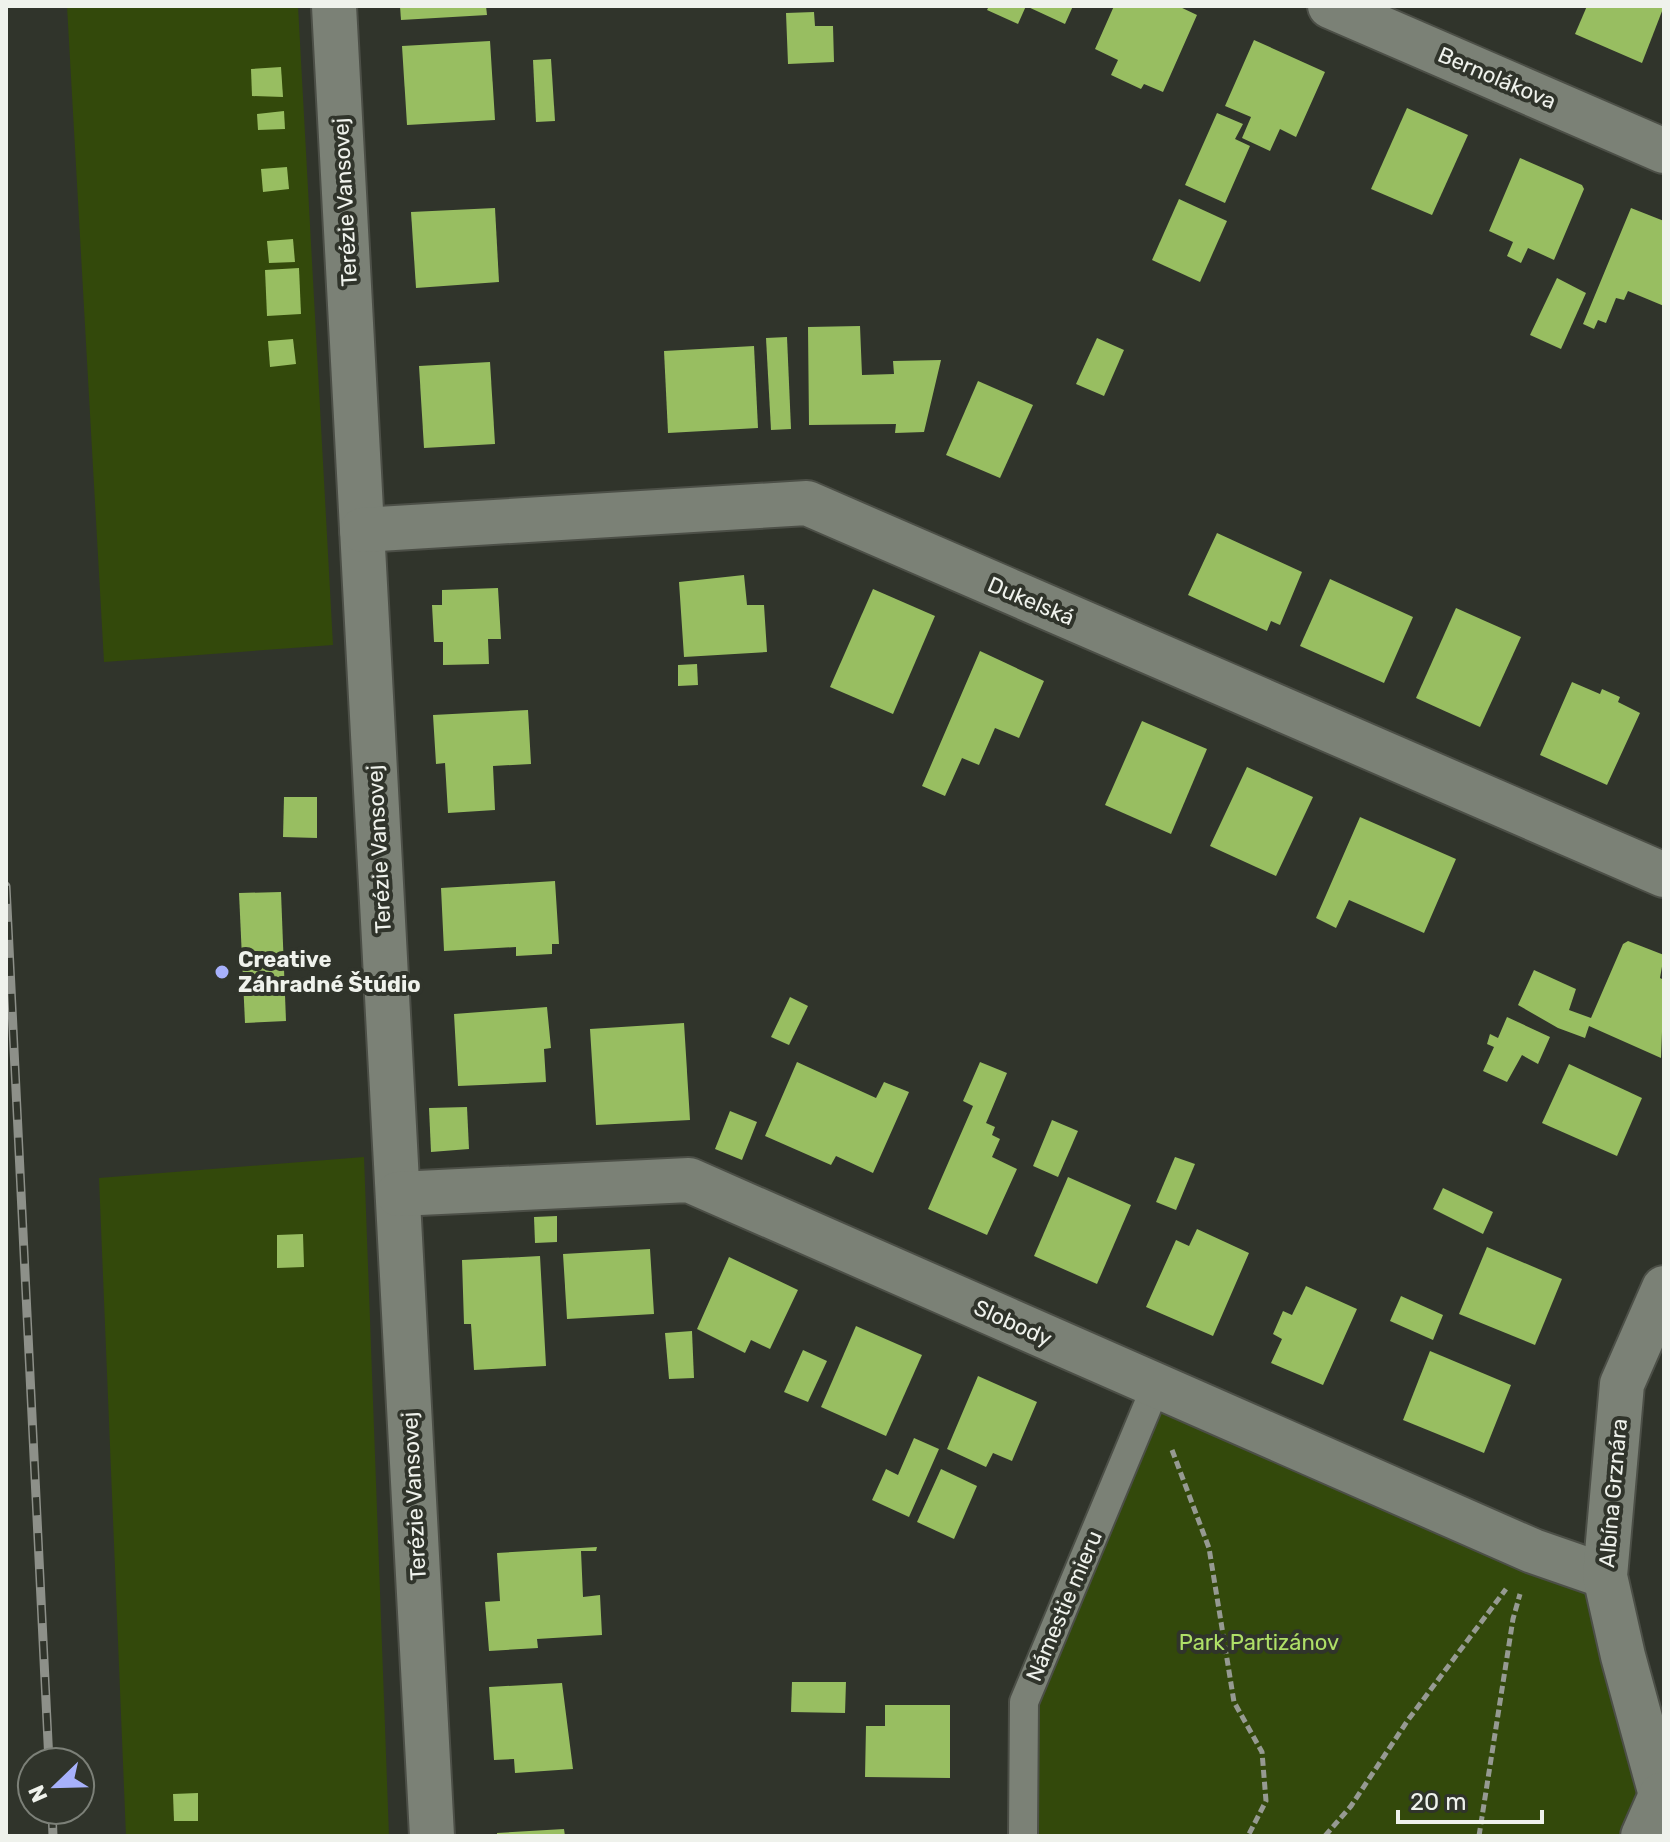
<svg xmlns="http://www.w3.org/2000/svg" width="1670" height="1842" font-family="Rubik,sans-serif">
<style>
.green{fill:#33490b}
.building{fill:#98be61}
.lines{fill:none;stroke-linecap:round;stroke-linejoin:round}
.lane-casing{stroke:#4c4f47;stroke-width:32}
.street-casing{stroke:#4c4f47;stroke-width:48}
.path{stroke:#969a92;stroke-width:5;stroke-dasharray:8 4;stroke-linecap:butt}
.lane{stroke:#7b8176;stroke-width:28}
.street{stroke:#7b8176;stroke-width:44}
.rail-casing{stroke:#8d9089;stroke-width:9}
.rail{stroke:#30342b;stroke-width:6;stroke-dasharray:18;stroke-linecap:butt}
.poi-dot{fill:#a7b1fc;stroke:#30342b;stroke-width:3}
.labels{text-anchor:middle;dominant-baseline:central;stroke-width:8;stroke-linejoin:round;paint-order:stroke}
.street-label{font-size:22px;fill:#eff2ec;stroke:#30342b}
.poi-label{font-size:22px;font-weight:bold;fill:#eff2ec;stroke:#30342b;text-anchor:start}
.park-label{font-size:22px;fill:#afe067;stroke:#30342b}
</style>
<rect width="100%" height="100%" fill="#30342b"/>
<g class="green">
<polygon points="67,6 298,6 333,645 104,662"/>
<polygon points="364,1157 389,1836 126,1836 99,1178"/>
<polygon points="1156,1386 1605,1576 1661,1795 1643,1836 1023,1836 1024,1702"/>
</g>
<g class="building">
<polygon points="400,6 486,6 487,15 401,20"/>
<polygon points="989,6 1073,6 1065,24 1026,6 1018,24 987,10"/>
<polygon points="1114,6 1178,6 1197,15 1163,92 1144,84 1141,89 1111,75 1118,60 1095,49"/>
<polygon points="1587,6 1664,6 1642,63 1575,34"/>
<polygon points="814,12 815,26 833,26 834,62 788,64 786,13"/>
<polygon points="1254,40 1325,72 1296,137 1280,129 1270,151 1242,138 1251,117 1225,106"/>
<polygon points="490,41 495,120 407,125 402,46"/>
<polygon points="551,59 555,121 536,122 533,60"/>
<polygon points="281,67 283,97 252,96 251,69"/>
<polygon points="1407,108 1468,135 1432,215 1371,189"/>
<polygon points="284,111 285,129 258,130 257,114"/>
<polygon points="1217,113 1243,124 1235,139 1250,146 1225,203 1185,185"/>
<polygon points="1520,158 1582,185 1584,189 1554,260 1528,248 1521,263 1507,256 1513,242 1489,231"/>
<polygon points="287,167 289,189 263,192 261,169"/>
<polygon points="1179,199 1227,221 1200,282 1152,260"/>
<polygon points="495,208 499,282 416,288 411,212"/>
<polygon points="1631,208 1664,221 1664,306 1628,291 1624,300 1616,298 1606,323 1598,320 1594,329 1583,324"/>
<polygon points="293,239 295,262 269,263 267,241"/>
<polygon points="299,268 301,314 267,316 265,270"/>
<polygon points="1557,278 1586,293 1561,349 1530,335"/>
<polygon points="860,326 862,375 894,374 893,361 941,360 924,432 895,433 896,424 809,425 808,327"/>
<polygon points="787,337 791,429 771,430 766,338"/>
<polygon points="1097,338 1124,350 1104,396 1076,384"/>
<polygon points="293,339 296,364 270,367 268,341"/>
<polygon points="754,346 758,428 668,433 664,351"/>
<polygon points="490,362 495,444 424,448 419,366"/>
<polygon points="978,381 1033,405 1000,478 946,455"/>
<polygon points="1217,533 1302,572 1280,625 1271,621 1267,631 1188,595"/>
<polygon points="744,575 747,605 764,605 767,652 684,657 679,582"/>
<polygon points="1330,579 1413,617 1384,683 1300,646"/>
<polygon points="498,588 501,639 488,639 489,664 443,665 443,642 434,642 432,605 442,605 442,590"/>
<polygon points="873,589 935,616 893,714 830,687"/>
<polygon points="1456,608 1521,637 1480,727 1416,698"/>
<polygon points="980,651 1044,681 1019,738 995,728 979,765 962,758 945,796 922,786"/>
<polygon points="697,664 698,685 678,686 678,665"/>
<polygon points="1572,682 1600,694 1602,689 1620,697 1618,702 1640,713 1607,785 1540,755"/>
<polygon points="528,710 531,764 493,766 495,810 448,813 445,763 436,764 433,715"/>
<polygon points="1142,721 1207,749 1171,834 1105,805"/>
<polygon points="1247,767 1313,797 1276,876 1210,846"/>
<polygon points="284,797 317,797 317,838 283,837"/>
<polygon points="1360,817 1456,859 1424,933 1349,900 1336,928 1316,918"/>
<polygon points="555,881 559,944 552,944 552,954 516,956 516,947 444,951 441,888"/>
<polygon points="281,892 286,1021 245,1023 239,893"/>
<polygon points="1628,941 1664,955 1660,978 1664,980 1661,1058 1589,1026 1585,1038 1558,1028 1518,1005 1534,970 1576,989 1569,1010 1591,1018 1623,944"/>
<polygon points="790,997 808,1006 789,1045 771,1037"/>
<polygon points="547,1007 551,1048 544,1049 546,1082 458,1086 454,1014"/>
<polygon points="1507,1017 1550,1037 1538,1064 1522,1055 1507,1082 1483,1071 1494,1047 1487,1044 1490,1034 1498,1038"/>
<polygon points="684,1023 690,1120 596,1125 590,1029"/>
<polygon points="797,1062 876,1098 884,1082 909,1092 873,1173 836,1156 831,1165 765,1136"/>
<polygon points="980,1062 1007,1073 986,1123 995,1127 992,1135 1000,1139 992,1157 1017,1169 987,1235 928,1209 973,1106 963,1101"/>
<polygon points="1569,1064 1642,1098 1617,1156 1542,1123"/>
<polygon points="467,1107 469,1149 431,1152 429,1108"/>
<polygon points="730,1111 757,1122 742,1160 715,1149"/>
<polygon points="1052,1120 1078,1131 1058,1177 1033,1166"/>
<polygon points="1175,1157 1195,1164 1176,1210 1156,1202"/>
<polygon points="1068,1177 1131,1205 1097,1284 1034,1256"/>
<polygon points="1443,1188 1493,1212 1483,1234 1433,1209"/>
<polygon points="557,1216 557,1242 535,1243 534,1217"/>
<polygon points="1197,1229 1249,1253 1213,1336 1146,1307 1176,1240 1189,1246"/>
<polygon points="303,1234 304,1267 277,1268 277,1235"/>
<polygon points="1487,1247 1562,1279 1535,1345 1459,1314"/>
<polygon points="650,1249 654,1314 567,1319 563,1254"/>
<polygon points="540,1256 546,1366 474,1370 471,1324 464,1324 462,1260"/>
<polygon points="729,1257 798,1290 770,1349 751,1340 745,1353 697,1329"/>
<polygon points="1306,1286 1357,1309 1323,1385 1271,1363 1282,1339 1273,1334 1283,1311 1292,1315"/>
<polygon points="1401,1296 1443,1315 1433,1340 1390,1321"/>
<polygon points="856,1326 922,1355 886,1436 821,1407"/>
<polygon points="692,1331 694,1378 669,1379 665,1333"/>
<polygon points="803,1350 827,1361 808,1402 784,1392"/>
<polygon points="1430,1351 1511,1385 1484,1453 1403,1420"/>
<polygon points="978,1376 1037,1402 1012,1461 993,1453 986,1467 947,1449"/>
<polygon points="914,1438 939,1449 909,1517 872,1500 886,1469 898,1475"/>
<polygon points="941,1469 977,1486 954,1539 917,1522"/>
<polygon points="597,1547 596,1551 581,1551 583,1597 600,1595 602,1635 537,1639 538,1648 489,1651 485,1602 500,1601 497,1553"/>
<polygon points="792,1682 846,1682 845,1713 791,1712"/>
<polygon points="562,1683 573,1769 515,1773 514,1759 494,1760 489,1687"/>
<polygon points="885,1705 950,1705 950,1778 865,1777 866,1726 885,1726"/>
<polygon points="198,1793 198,1821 174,1821 173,1794"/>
<polygon points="564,1829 565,1836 497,1836 497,1833"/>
</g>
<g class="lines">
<g class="lane-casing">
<polyline id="lane" points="1023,1836 1024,1702 1156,1386"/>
</g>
<g class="street-casing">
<g id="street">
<polyline points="334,6 432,1836"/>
<polyline points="1330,6 1664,151"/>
<polyline points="362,530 807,503 1664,875"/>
<polyline points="398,1194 689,1180 1533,1551 1605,1576"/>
<polyline points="1661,1795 1623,1656 1605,1576 1622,1384 1664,1288"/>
<polyline points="1643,1836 1661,1795"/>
</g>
</g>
<g class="path">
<polyline points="1172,1450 1209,1548 1234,1702 1262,1752 1266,1801 1248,1836"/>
<polyline points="1325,1836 1351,1806 1408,1720 1506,1589"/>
<polyline points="1479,1836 1513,1619 1520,1594"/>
</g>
<use href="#lane" class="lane"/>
<use href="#street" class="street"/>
<g class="rail-casing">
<g id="rail">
<polyline points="6,886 49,1762"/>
<polyline points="52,1810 53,1836"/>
</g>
</g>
<use href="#rail" class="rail"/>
</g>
<circle class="poi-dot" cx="222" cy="972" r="8"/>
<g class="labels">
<g class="street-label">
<text transform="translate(1497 78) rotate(23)">Bernolákova</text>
<text transform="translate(345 202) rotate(-93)">Terézie Vansovej</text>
<text transform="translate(1031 601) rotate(23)">Dukelská</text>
<text transform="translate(379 849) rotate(-93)">Terézie Vansovej</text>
<text transform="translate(1013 1323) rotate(24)">Slobody</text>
<text transform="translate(1613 1493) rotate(-85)">Albína Grznára</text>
<text transform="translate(414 1496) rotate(-93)">Terézie Vansovej</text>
<text transform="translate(1064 1606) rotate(-67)">Námestie mieru</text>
</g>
<g class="poi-label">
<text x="238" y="959">Creative<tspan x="238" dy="25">Záhradné Štúdio</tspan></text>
</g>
<g class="park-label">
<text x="1259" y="1642">Park Partizánov</text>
</g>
</g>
<rect width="1670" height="1842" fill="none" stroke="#eff2ec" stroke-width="16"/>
<g transform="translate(56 1786) rotate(247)"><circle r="38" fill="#30342b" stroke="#7c8078" stroke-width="2"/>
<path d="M0-6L14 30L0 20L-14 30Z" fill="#a7b1fc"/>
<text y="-12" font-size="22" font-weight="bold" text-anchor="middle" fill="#eff2ec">N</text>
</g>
<path d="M1398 1810v12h144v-12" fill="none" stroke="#eff2ec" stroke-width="4"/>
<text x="1410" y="1810" font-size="24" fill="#eff2ec" stroke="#30342b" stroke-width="6" paint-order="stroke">20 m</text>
</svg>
